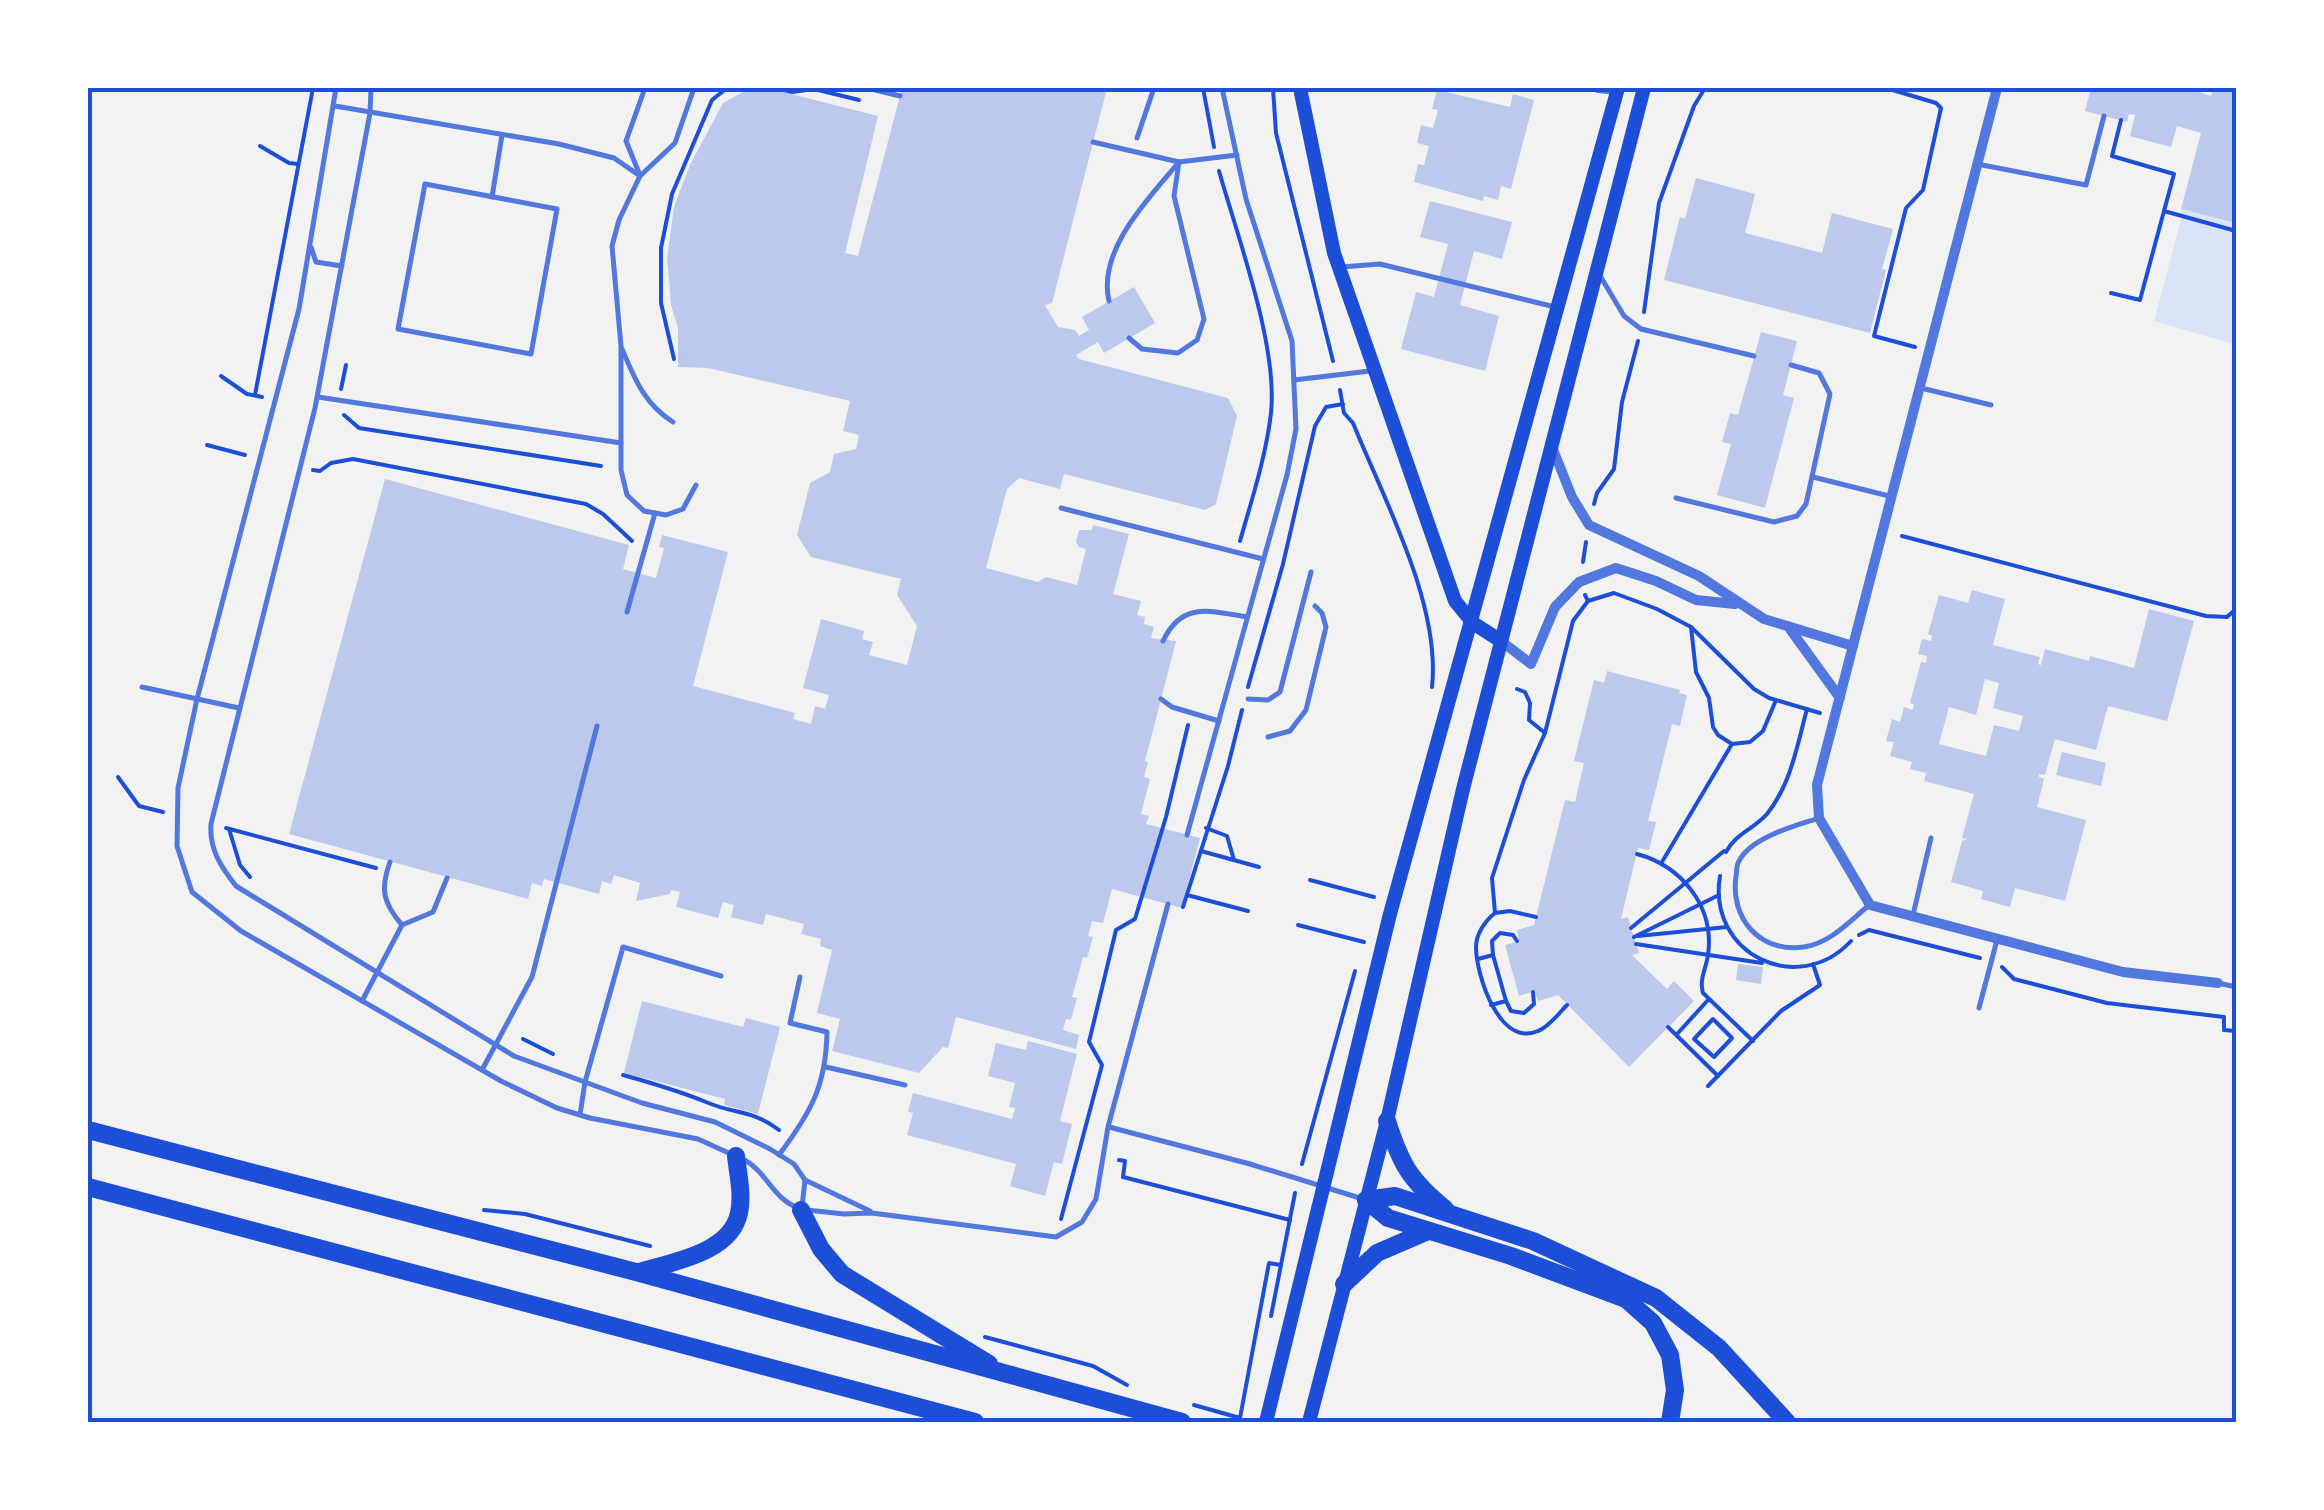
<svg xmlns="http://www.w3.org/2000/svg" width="2324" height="1510" font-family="'Nunito Sans',sans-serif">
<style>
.green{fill:#dbe4f7}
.building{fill:#bdc9ec;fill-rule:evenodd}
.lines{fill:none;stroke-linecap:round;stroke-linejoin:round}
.path{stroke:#1d4ed8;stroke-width:4}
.service{stroke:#5277de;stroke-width:5}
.minor{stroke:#5277de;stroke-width:10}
.secondary{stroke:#1d4ed8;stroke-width:14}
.motorway{stroke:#1d4ed8;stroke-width:18}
.neatline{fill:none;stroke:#1d4ed8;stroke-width:4}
</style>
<rect width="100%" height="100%" fill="#f2f2f2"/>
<polygon class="green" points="2181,209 2236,223 2236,345 2154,321 2182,216"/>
<g class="building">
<polygon points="746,88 784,88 783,92 878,116 845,253 858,256 902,88 1107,88 1052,303 1045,305 1058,327 1075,330 1079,336 1089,330 1082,317 1134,287 1155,323 1104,353 1098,342 1076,355 1079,359 1228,398 1237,416 1216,504 1205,510 1064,474 1060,489 1019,478 1007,489 986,568 1038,582 1046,577 1077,585 1086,549 1079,547 1076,542 1079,530 1092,530 1093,525 1129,534 1113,594 1141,601 1137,615 1145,617 1144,624 1154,627 1151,638 1176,641 1145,761 1148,762 1144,777 1150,779 1141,814 1149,816 1146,824 1200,838 1182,908 1112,889 1103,923 1092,921 1088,936 1093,937 1087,958 1083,957 1072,997 1077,998 1071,1020 1066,1019 1063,1030 1079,1035 1076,1049 956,1017 948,1048 943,1047 919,1073 832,1051 840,1019 817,1013 832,950 820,946 821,939 801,934 804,924 766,914 763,925 731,917 734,905 723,902 718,918 676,907 680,892 671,890 670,894 636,901 640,883 614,875 611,884 602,881 599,894 544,879 542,886 532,883 528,899 289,834 385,479 629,545 623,569 656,578 664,548 659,547 662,535 728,552 693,686 795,713 793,719 811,724 815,706 825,709 829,695 803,688 821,619 864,631 862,639 873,642 869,655 907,665 917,626 897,595 901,579 811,557 797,535 810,483 830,472 834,454 856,449 859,435 843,431 850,401 708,368 678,367 678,328 671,305 667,258 674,207 690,165 723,103 745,91"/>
<polygon points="2091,88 2187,88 2211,96 2213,88 2236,88 2236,223 2181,209 2201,133 2177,126 2171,147 2130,136 2135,115 2129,114 2127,122 2085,111"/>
<polygon points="1437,90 1510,107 1513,94 1534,100 1511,189 1501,186 1498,200 1484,196 1483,201 1414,182 1418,164 1424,165 1429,146 1417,143 1421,125 1433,128 1438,110 1432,109"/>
<polygon points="1696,178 1755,194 1745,233 1822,253 1832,213 1893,229 1882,269 1886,270 1870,333 1664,280 1680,217 1685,219"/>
<polygon points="1430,201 1512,222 1502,259 1474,251 1460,305 1499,316 1485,371 1401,349 1416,292 1434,297 1448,244 1420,237"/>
<polygon points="1761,332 1797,341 1783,395 1794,398 1765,508 1717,495 1731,444 1722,442 1730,413 1738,415"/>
<path d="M1972,590L2005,599L1993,645L2040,657L2038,664L2041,665L2045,649L2089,661L2090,656L2134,668L2149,609L2194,621L2167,721L2108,706L2096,750L2055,739L2045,775L2039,774V777L2044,779L2037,807L2086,820L2065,901L2015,888L2010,907L1981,899L1983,891L1951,882L1962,841L1967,839L1962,838L1974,794L1924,781L1926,773L1910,769L1912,762L1890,756L1894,742L1886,741L1892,719L1900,722L1904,707L1913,710L1914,704L1910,703L1921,662L1926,663L1927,656L1918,654L1922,639L1931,641L1932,636L1928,634L1939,595L1968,603ZM1985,679L1999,683L1993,708L2023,716L2019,731L1994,725L1986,756L1939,744L1949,707L1976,715Z"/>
<polygon points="1607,671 1680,690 1679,693 1687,695 1680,726 1672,724 1648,821 1656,822 1649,850 1638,848 1621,919 1628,917 1631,928 1639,953 1632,955 1667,989 1674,981 1694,1001 1629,1067 1558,995 1538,1001 1535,991 1519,996 1505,945 1519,941 1517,930 1534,925 1565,800 1575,802 1584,763 1574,761 1594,680 1604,683"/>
<polygon points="2062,752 2106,763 2101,786 2056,775"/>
<polygon points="1738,964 1763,967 1761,984 1736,980"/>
<polygon points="642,1001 743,1027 746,1018 780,1027 758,1114 724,1105 725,1099 624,1073"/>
<polygon points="1028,1041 1077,1054 1060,1121 1072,1124 1062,1164 1054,1162 1045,1196 1010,1186 1016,1164 907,1135 913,1113 908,1112 913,1093 1012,1119 1015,1108 1009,1107 1015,1083 988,1076 996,1043 1026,1050"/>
</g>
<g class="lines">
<g class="path">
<polyline points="776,88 792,92 814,89 859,100"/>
<polyline points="1203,88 1214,147"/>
<polyline points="1273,88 1276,133 1333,361"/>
<polyline points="1886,88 1936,103 1941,108 1923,190 1906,208 1874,336 1915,347"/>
<polyline points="260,146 289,163 298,164"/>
<path d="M1219,171C1238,238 1278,346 1271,413C1266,456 1252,499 1240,541"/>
<polyline points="2164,211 2236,231"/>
<polyline points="2111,293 2140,300 2174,174 2112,156 2121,120"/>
<polyline points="1644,312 1659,203 1694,106 1705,88"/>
<polyline points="674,359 661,303 661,248 672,194 712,100 727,88"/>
<polyline points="221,376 247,394 262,397"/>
<polyline points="341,389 346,365"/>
<path d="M1340,390L1344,413L1353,423C1384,500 1441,604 1432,687"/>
<polyline points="255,395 313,88"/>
<polyline points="344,415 359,428 601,466"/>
<polyline points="207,445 245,455"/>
<polyline points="313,470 320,471 331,463 353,459 586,504 603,514 632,541"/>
<polyline points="1594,504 1597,493 1614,469 1622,402 1638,341"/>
<polyline points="1902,536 2206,616 2227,617 2236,609"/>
<polyline points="1583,562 1586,542"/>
<polyline points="1588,601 1614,593 1657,609 1691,627 1754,689 1769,698 1820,713"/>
<polyline points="1691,627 1696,672 1709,698 1713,727 1718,735 1732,744 1750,742 1763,731 1776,700"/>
<polyline points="1248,687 1283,564 1315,426 1326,407 1343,404"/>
<polyline points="1517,689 1525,692 1530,703 1529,720 1545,733"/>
<polyline points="118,777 139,806 163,812"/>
<polyline points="226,828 376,868"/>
<polyline points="1206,828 1227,836 1234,860"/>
<polyline points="229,829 240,865 250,877"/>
<polyline points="1201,851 1259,867"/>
<path d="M1726,852C1736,833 1754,829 1767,814C1791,784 1797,746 1807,709"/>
<path d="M1637,854C1681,866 1715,906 1708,955C1706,969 1699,979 1703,993L1753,1041"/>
<polyline points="1662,862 1732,744"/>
<path d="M1720,876C1707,954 1798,998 1851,941"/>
<polyline points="1310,880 1374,897"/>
<polyline points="1187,895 1248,911"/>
<polyline points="1183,907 1228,766 1242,710"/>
<polyline points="1495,913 1492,878 1524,780 1545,733 1573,621 1588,601 1585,595"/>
<path d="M1536,917L1510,911L1495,913C1485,921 1476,934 1476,947C1476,974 1499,1048 1538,1031C1549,1027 1559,1013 1567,1005"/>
<polyline points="1298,925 1364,942"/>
<polyline points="1631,928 1724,851"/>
<polyline points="1859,935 1869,930 1980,958"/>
<polyline points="1638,936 1727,927"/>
<polyline points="1634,937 1719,895"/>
<polyline points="1636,944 1762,963"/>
<polyline points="1493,955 1492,941 1500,933 1513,935 1517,941"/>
<polyline points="1478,959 1493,955 1506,1001 1491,1005"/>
<polyline points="2002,967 2014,979 2107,1003 2224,1017 2224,1030 2236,1031"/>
<polyline points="1506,1001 1511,1011 1524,1013 1534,1004 1533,992"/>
<polygon points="1713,1019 1732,1038 1714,1057 1694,1039"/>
<polyline points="1668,1027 1718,1076"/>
<polyline points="1678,1033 1708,1000"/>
<polyline points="523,1039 553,1054"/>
<path d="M623,1075C652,1083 679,1091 706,1102C736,1115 751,1109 779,1130"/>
<polyline points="1708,1086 1781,1011 1820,985 1813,964"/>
<polyline points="1119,1160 1125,1161 1123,1177 1290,1220"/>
<polyline points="1302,1164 1355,971"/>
<polyline points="484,1210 525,1214 650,1246"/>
<polyline points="1061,1219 1102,1065 1089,1042 1116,930 1135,919 1166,817 1188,725"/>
<polyline points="1271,1316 1295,1193"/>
<polyline points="985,1337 1093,1366 1127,1385"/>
<polyline points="1194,1405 1240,1418 1269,1263 1281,1265"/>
</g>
<g class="service">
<polyline points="336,88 299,309 197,699 178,788 177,846 192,892 241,931 501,1081 557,1108 590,1118 698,1139 733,1155"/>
<path d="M371,88L370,113L315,408L211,824C209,849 221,867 236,886L514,1056L642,1103L715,1122L770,1149L794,1164L805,1180L802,1207"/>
<polyline points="694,88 675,143 640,176 619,220 612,246 621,346 621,470 627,495 644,511 666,515 683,509 696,485"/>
<polyline points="867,88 900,96"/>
<polyline points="335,106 559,144 614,158 640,176"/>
<polyline points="1137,138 1154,88"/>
<polyline points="1093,142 1179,162 1237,155"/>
<polyline points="1977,164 2086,185 2104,116"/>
<polyline points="639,173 626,141 645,88"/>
<polygon points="425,184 557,209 531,354 398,329"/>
<polyline points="492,197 502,135"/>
<polyline points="311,247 316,262 342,266"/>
<polyline points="1341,267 1380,264 1555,307"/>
<polyline points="1599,274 1624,316 1641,329 1754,356"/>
<path d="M1109,301C1097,250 1149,198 1179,162L1174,196L1204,319L1197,340L1178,353L1142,349L1129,338"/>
<path d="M622,349C635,379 644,404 673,422"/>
<polyline points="1294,380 1370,371"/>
<polyline points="1921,388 1991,405"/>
<polyline points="318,397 621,443"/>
<polyline points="1813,477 1889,496"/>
<polyline points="1676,498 1774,522 1797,516 1806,504 1830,394 1819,373 1791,365"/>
<polyline points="1061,508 1263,559"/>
<polyline points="627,612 655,513"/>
<path d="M1163,641C1182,601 1210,611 1247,617"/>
<polyline points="142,687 239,708"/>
<polyline points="1161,699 1172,707 1219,721"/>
<polyline points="1248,699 1268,700 1280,692 1311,572"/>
<polyline points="1268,737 1290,731 1306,710 1326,627 1322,613 1315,606"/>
<path d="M1819,818C1795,826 1751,837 1739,861C1736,866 1737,871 1736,876C1730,918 1759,953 1804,947C1830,943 1849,922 1868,906"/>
<polyline points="1187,835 1287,475 1296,429 1292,341 1246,199 1222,88"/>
<path d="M390,862C380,889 383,903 402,925"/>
<polyline points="1913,915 1931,838"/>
<polyline points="2218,983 2236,987"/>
<polyline points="362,1001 402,925 433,912 447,878"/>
<polyline points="1979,1008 1997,940"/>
<polyline points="826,1067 905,1085"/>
<polyline points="482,1070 532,977 597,726"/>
<polyline points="580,1115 585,1082 623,947 721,976"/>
<polyline points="1109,1127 1250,1164 1363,1199"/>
<path d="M779,1155C811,1112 826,1086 827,1032L790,1023L800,977"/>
<path d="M743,1159C766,1171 773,1198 796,1207"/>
<polyline points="805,1180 870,1211"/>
<polyline points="807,1210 844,1214 872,1213 1056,1237 1082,1222 1096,1199 1108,1127 1168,904"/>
</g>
<g class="minor">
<polyline points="1598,88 1617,90"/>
<polyline points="1997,88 1817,785 1819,818 1870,905 2123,972 2218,983"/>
<polyline points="1552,447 1572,497 1589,525 1699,576 1764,619 1853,646"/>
<polyline points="1790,629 1840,698"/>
<polyline points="1501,641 1531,664 1555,607 1579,582 1616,568 1656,581 1696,600 1735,604"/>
</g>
<g class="secondary">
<polyline points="1300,88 1334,253 1455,601 1473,623 1501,641"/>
<polyline points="1266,1422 1390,914 1618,88"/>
<polyline points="1309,1422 1387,1121 1463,789 1644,88"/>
</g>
<g class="motorway">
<path d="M1387,1121C1401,1165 1410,1180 1445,1209"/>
<polyline points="88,1130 636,1272 1182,1422"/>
<polyline points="88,1187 975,1422"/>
<polyline points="1366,1200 1395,1196 1533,1241 1656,1298 1719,1348 1787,1422"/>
<polyline points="1366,1200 1388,1218 1511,1256 1626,1299 1653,1323 1670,1355 1675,1390 1670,1422"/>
<polyline points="801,1210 821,1249 842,1274 989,1364"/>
<path d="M639,1272C672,1262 731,1253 739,1213C743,1195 738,1174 736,1156"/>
<polyline points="1344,1284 1377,1253 1428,1231"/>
</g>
</g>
<rect width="2324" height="1510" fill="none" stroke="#ffffff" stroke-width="180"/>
<rect x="90" y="90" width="2144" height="1330" class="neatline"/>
</svg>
